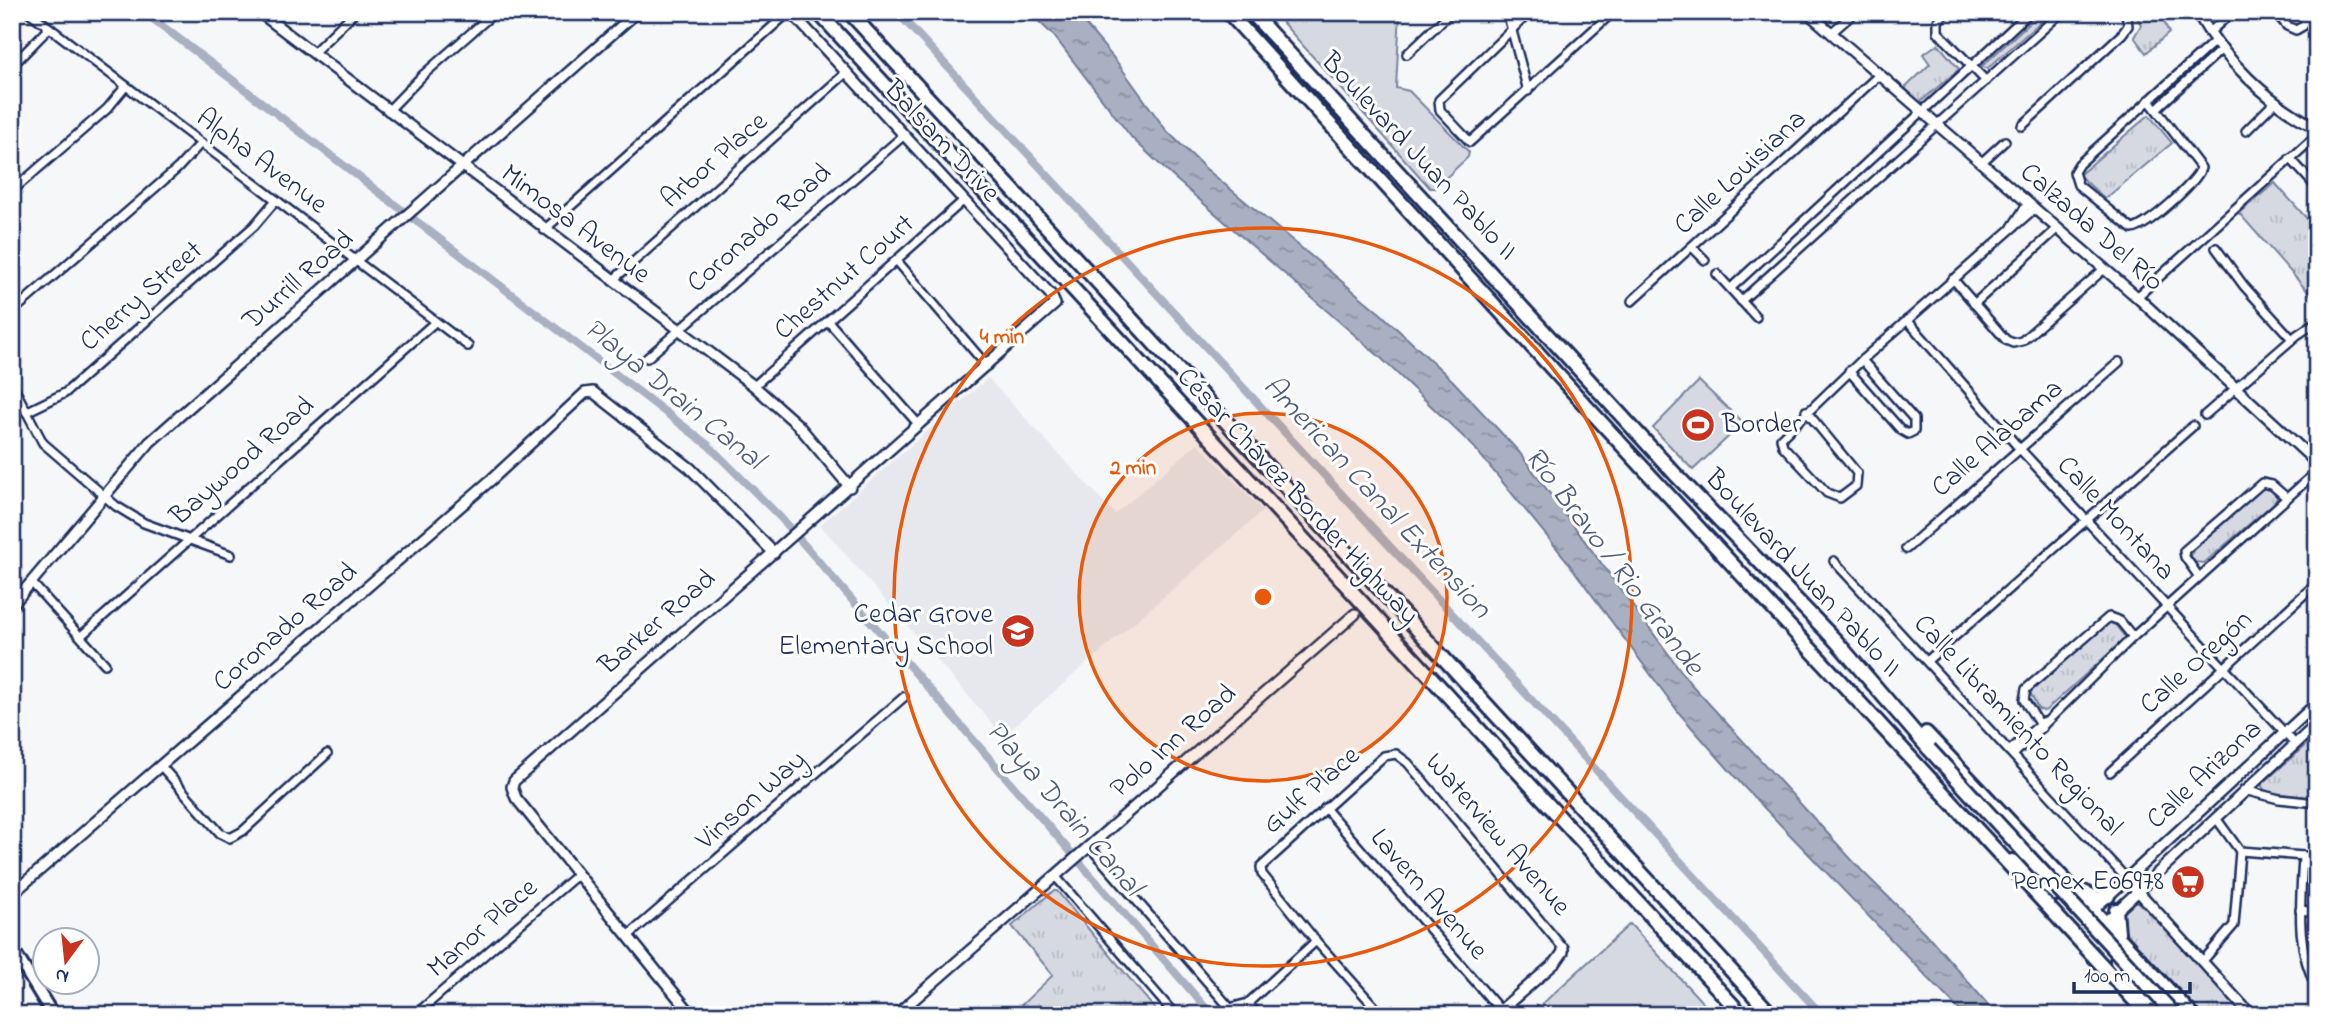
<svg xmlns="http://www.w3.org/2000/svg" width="2329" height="1027" font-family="'Indie Flower',sans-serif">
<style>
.built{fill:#e6e8ee}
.green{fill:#d6d9e2;stroke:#7884a0;stroke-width:2}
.park{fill:url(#park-tufts);stroke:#7884a0;stroke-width:2}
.water{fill:url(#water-ripples);stroke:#707c99;stroke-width:2}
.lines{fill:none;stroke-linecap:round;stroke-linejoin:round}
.canal{stroke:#a9b0c1;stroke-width:8}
.minor-casing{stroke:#1b2f5e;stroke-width:12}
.tertiary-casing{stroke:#1b2f5e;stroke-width:14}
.primary-casing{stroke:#1b2f5e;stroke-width:16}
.trunk-casing{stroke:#1b2f5e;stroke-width:18}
.motorway-casing{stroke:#1b2f5e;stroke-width:18}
.minor{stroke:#fff;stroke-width:7}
.tertiary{stroke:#fff;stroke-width:9}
.primary{stroke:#fff;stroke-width:10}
.trunk{stroke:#fff;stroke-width:12}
.motorway{stroke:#fff;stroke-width:12}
.trunk-bridge-casing{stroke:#1b2f5e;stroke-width:18;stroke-linecap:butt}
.trunk-bridge{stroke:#fff;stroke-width:12}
.ring{fill:none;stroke:#e8590c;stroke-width:3.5}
.labels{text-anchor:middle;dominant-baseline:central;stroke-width:6;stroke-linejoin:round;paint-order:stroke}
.street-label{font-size:28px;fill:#1b2f5e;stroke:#fff}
.poi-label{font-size:28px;fill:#1b2f5e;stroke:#fff;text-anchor:end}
.water-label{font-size:30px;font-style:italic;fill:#4d5c81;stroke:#fff}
.centre{fill:#e8590c;stroke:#fff;stroke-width:3.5}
.ring-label{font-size:21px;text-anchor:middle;font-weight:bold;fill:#e8590c;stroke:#fff;stroke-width:6;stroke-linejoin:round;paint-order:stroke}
</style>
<defs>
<pattern id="park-tufts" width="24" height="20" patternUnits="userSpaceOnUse" patternTransform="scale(1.75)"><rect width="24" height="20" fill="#d6d9e2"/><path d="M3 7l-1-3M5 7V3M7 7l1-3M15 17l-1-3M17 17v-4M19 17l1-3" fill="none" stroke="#b7bbc4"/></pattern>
<pattern id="water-ripples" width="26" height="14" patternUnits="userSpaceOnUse" patternTransform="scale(1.75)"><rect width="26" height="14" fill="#a9b0c1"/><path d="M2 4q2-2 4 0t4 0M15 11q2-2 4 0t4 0" fill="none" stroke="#8990a0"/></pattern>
</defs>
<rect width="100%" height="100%" fill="#f6f7f9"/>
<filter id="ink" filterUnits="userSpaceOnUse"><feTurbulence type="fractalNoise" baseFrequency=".0143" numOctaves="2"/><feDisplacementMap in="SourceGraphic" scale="14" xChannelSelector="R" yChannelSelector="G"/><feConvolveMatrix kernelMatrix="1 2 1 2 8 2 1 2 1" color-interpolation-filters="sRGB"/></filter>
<g filter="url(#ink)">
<polygon class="built" points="988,378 1115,514 1198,443 1263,511 1003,736 820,525"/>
<g class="green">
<polygon points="1273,12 1400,12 1396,88 1409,91 1469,152 1468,157 1435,188 1430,188"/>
<polygon points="1699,381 1743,423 1693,470 1653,428"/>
<polygon points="1630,924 1714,1015 1530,1015"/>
</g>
<g class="park">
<polygon points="2041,12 2052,12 1988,68 1981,67"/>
<polygon points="2160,12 2169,33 2146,53 2134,37 2141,25 2135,13"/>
<polygon points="1938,44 1959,69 1919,103 1905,88 1930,64 1923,54"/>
<polygon points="2149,115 2172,143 2105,199 2079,175"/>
<polygon points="2275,183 2317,230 2317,302 2239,213"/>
<polygon points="2269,488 2277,497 2275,502 2204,563 2195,562 2191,556 2194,548 2261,489"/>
<polygon points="2113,622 2126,638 2045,711 2038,709 2030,692 2106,624"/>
<polygon points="2317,735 2317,798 2266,792 2261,785"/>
<polygon points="1053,891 1057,891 1160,1015 1018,1015 1015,1011 1053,975 1012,926"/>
<polygon points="2136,901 2148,910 2245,1015 2200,1015 2122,928 2124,913"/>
<path d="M2309,920L2317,921V976C2310,961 2300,936 2309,920Z"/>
</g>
<polygon class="water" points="1029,12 1075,12 1117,62 1166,130 1205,168 1381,314 1453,381 1519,452 1690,683 1862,871 1931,939 1997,1015 1964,1015 1744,787 1680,714 1564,557 1473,446 1380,357 1171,175 1132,138 1054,36"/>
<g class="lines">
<g class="canal">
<polyline points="144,12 708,445 781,518 1212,1015"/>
<polyline points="897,12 1822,1015"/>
</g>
<g class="minor-casing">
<g id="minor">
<polyline points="29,12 468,346"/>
<polyline points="1507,12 1528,91"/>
<polyline points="1530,12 1439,100 1440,110 1470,142 1613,12"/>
<polyline points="1946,12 1938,21 1938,32 1986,81"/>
<polyline points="2275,12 2287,26 2296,30 2303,26 2309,12"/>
<polyline points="2210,32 2232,12"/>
<polyline points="1831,33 1855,12"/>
<polyline points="313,53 355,12"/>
<polyline points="1407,54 1451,12"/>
<polyline points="12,66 49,28"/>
<path d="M2149,100L2201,168C2197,182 2146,228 2132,229L2078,185L2074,172L2079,164L2216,40"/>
<polyline points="2156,109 2223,48"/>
<polyline points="388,111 423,75 495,12"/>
<polyline points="2022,126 2122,34 2128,26 2126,12"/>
<polyline points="2246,131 2274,103"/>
<polyline points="2290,158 2317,188"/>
<polyline points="1981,163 2005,141"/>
<polyline points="12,191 107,109 126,86"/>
<polyline points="2012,227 2028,203"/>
<polyline points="544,230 789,12"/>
<polyline points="1692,247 1705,260"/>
<polyline points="2216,248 2244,286 2292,339"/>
<polyline points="897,261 987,366"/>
<polyline points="1717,274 1756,317"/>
<polyline points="1953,279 2006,340 2013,343 2022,341 2103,270"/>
<polyline points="612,281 847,72"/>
<polyline points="1731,288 2030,12"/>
<polyline points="2137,297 2317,135"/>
<polyline points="1632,301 1879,75"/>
<polyline points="1741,301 2062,12"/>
<polyline points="1974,304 2057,229"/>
<polyline points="12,312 178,168 201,143"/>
<polyline points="1907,320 2019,448 2295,744"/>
<polyline points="828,321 919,425"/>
<polyline points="647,358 903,136"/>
<polyline points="1849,371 1901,430 1908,434 1914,431 1914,419 1862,360"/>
<polyline points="12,384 43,443 116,506 144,523 231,555"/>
<polyline points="754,386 963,201"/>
<polyline points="1806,411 1857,473 1856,486 1840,498 1827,493 1783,446 1781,438 1862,360 2034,209"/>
<polyline points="26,412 65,393 254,226 276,200"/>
<polyline points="2205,415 2297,335 2315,323"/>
<polyline points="2308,455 2317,446"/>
<polyline points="1906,549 2119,362"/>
<polyline points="1834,561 2126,878"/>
<polyline points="2199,577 2185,557 2184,551 2262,483 2272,485 2287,498"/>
<polyline points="32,583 105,664"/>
<polyline points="81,636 435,322"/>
<polyline points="1927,661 2193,426"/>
<polyline points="2042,728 2024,700 2026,689 2109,617 2120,621 2133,637"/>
<polyline points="2009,751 2043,722"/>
<polyline points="2013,755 2133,637 2317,471"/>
<polyline points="161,766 220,833 230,838 243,831 327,754"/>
<polyline points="2110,772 2309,590 2317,588"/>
<polyline points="2244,790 2279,799 2317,803"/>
<polyline points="1325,808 1500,1010"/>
<polyline points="2216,818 2240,851 2317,857"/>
<polyline points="1090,847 1230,1008 1248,1003 1316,941"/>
<path d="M2303,856C2301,901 2294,946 2317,988"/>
<polyline points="1056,877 1175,1015"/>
<polyline points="2300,910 2317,912"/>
<polyline points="628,936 904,697"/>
<polyline points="2202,962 2234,925 2240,851"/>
<polyline points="1248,1003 1258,1015"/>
<polyline points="415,1015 578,874"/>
<polyline points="1382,1015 1316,941 1262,874 1261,867 1384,756 1396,754 1408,763 1563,948"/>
</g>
</g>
<g class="tertiary-casing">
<g id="tertiary">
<polyline points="259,12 754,386 798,425 850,487"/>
<polyline points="1807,12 2137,297 2317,463"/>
<path d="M2197,12C2224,60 2268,103 2317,128"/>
<polyline points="12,605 150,442 637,12"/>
<polyline points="2126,878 2251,1015"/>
<polyline points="12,894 492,479 585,393 593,392 690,468 774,553"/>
<polyline points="2094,909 2317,703"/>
<polyline points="2105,922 2317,724"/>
<polyline points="692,1015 516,798 512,787 514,781 1055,304 1051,295 791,12"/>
<polyline points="896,1015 1355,614"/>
<polyline points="1495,1015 1556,962 1563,952 1563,948"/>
</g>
</g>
<g class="primary-casing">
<polyline id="primary" points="12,948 53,1015"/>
</g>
<g class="trunk-casing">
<g id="trunk">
<polyline points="1228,12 1587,407 2148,1015"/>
<polyline points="1251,12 1675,474 1836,641 1929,749"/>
<polyline points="1926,733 2192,1015"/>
<polyline points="2012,861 2029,870 2056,894"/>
<polyline points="2079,890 2097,898 2108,896"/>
<polyline points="2116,910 2118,933"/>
<polyline points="2117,961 2160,1015"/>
</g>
</g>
<g class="motorway-casing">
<g id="motorway">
<polyline points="818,12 1742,1015"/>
<polyline points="849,12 1772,1015"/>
</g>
</g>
<use href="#minor" class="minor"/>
<use href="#tertiary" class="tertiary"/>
<use href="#primary" class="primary"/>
<use href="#trunk" class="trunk"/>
<use href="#motorway" class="motorway"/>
<g class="trunk-bridge-casing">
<polyline id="trunk-bridge" points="1929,749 2175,1015"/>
</g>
<use href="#trunk-bridge" class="trunk-bridge"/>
</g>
</g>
<circle cx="1263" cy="597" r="184" fill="#e8590c" fill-opacity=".12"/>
<g class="ring">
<circle cx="1263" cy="597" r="184"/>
<circle cx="1263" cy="597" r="369"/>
</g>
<defs>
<g id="stadium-disc" transform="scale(1.75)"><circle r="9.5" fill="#c8321e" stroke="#fff"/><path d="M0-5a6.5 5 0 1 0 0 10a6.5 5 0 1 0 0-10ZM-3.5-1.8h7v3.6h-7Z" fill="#fff"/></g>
<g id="school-disc" transform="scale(1.75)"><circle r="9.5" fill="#c8321e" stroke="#fff"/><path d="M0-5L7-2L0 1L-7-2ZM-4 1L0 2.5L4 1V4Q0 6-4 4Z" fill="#fff"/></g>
<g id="supermarket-disc" transform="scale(1.75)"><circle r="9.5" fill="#c8321e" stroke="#fff"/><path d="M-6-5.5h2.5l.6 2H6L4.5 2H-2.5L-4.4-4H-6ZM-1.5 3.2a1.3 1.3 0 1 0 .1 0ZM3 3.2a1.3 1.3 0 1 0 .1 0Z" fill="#fff"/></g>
</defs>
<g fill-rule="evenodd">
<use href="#stadium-disc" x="1698" y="425"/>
<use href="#school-disc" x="1018" y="631"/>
<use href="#supermarket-disc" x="2188" y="882"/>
</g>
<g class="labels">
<g class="street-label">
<text transform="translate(941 142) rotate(47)">Balsam Drive</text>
<text transform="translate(1418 157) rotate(47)">Boulevard Juan Pablo II</text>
<text transform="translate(715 161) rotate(-41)">Arbor Place</text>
<text transform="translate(261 162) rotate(37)">Alpha Avenue</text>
<text transform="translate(1741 173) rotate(-43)">Calle Louisiana</text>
<text transform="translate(575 225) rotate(37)">Mimosa Avenue</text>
<text transform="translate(2091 228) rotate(41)">Calzada Del Río</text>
<text transform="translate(760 229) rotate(-41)">Coronado Road</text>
<text transform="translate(845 278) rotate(-41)">Chestnut Court</text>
<text transform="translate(299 281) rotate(-41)">Durrill Road</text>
<text transform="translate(142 297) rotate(-41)">Cherry Street</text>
<text transform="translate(1998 439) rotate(-41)">Calle Alabama</text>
<text transform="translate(243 462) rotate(-41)">Baywood Road</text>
<text transform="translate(1297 497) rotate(47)">César Chávez Border Highway</text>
<text transform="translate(2115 519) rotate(47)">Calle Montana</text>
<text transform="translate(1802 574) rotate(47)">Boulevard Juan Pablo II</text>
<text transform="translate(658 623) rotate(-41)">Barker Road</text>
<text transform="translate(286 628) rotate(-41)">Coronado Road</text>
<text transform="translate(2197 663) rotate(-42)">Calle Oregón</text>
<text transform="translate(2017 726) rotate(47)">Calle Libramiento Regional</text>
<text transform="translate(1174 742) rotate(-41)">Polo Inn Road</text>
<text transform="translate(2205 775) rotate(-43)">Calle Arizona</text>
<text transform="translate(1312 791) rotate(-41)">Gulf Place</text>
<text transform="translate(752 801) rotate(-41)">Vinson Way</text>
<text transform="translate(1497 835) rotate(49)">Waterview Avenue</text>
<text transform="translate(1428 895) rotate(49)">Lavern Avenue</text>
<text transform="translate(483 929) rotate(-41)">Manor Place</text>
</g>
<g class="poi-label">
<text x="1722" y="425" text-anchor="start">Border</text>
<text x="993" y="615">Cedar Grove<tspan x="993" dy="32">Elementary School</tspan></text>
<text x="2164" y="882">Pemex E06978</text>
</g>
<g class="water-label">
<text transform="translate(673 395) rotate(39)">Playa Drain Canal</text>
<text transform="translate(1376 498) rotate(47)">American Canal Extension</text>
<text transform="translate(1613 562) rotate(53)">Río Bravo / Rio Grande</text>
<text transform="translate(1063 809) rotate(49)">Playa Drain Canal</text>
</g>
</g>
<circle cx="1263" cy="597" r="10" class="centre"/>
<g class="ring-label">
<text x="1002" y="343">4 min</text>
<text x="1133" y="474">2 min</text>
</g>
<rect width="2329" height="1027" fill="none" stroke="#fff" stroke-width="42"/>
<rect x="21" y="21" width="2287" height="985" fill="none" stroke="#1b2f5e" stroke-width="2.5" filter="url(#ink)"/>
<g transform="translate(66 961) rotate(195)"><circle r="33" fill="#ffffff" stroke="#a4acbf" stroke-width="2"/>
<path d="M0-5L12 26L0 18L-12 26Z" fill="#c8321e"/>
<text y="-10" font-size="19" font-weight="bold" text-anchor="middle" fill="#1b2f5e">N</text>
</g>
<path d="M2074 982v10h116v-10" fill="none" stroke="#1b2f5e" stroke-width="3.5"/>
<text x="2084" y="982" font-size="21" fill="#1b2f5e" stroke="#ffffff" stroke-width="5" paint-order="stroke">100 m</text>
</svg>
